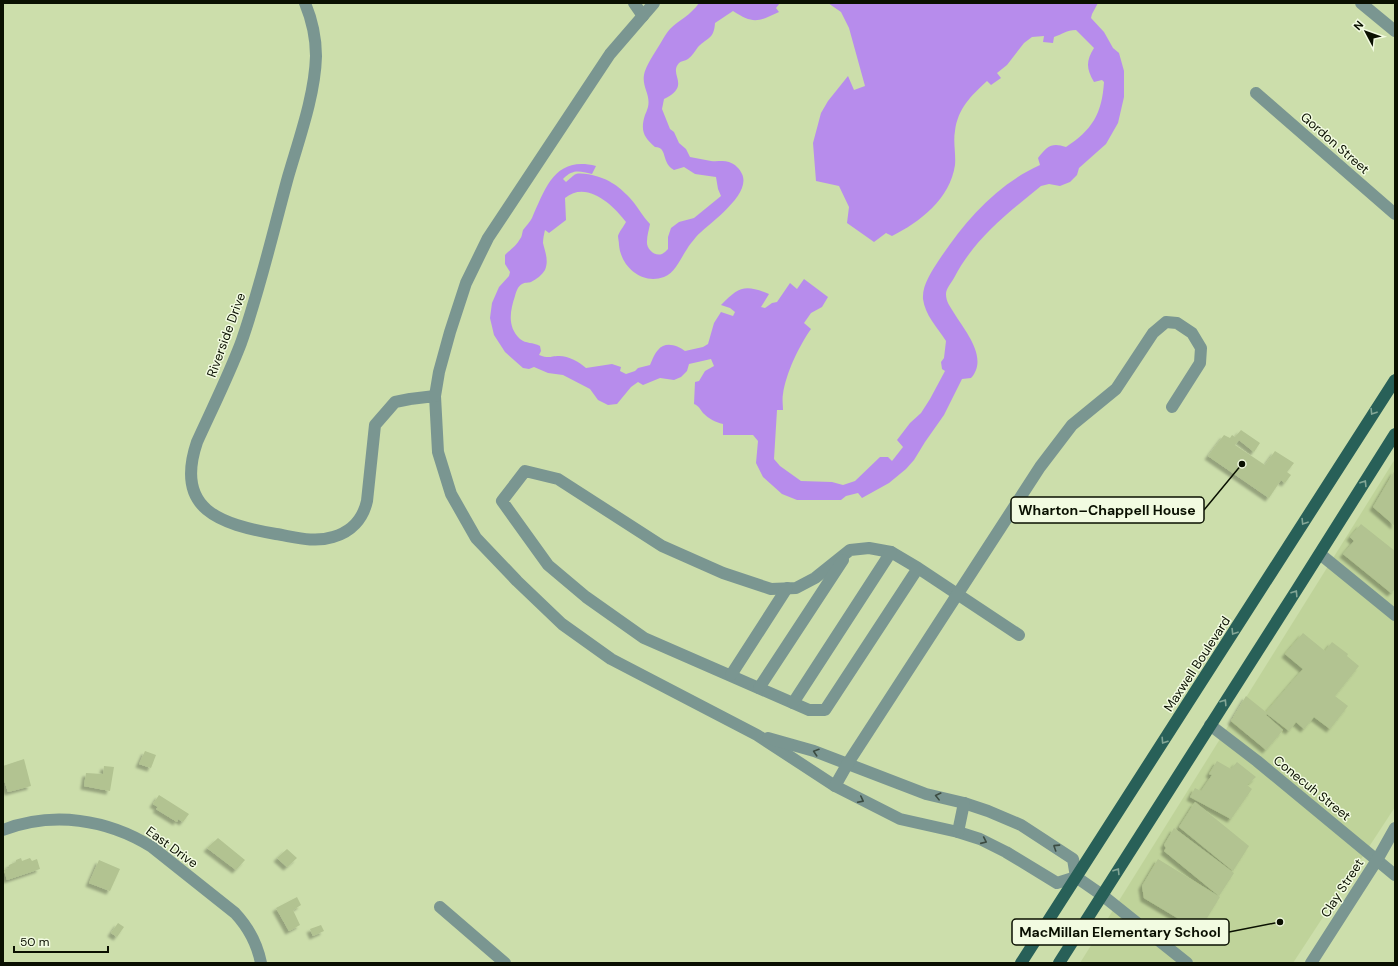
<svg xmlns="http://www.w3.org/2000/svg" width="1398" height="966" font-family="'DM Sans',sans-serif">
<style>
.built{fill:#bfd39a}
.water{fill:#b78cec}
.building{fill:#b2c391;filter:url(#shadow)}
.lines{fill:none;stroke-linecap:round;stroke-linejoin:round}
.minor{stroke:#7a9691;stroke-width:12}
.major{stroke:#286058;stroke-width:12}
.oneway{stroke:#83a696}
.oneway2{stroke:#3c4c42}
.labels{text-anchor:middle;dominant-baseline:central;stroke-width:3;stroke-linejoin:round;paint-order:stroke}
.street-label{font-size:13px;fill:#0a1001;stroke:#f2fbe1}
.leader{fill:none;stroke:#0a1001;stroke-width:1.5}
.callout-dot{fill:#0a1001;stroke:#f2fbe1;stroke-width:1.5}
.callout{fill:#f2fbe1;stroke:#0a1001;stroke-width:1.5}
.callout-label{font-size:14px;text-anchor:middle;font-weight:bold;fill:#0a1001}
</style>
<defs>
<filter id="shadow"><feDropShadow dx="-3.5" dy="3.5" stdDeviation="1" flood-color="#0004"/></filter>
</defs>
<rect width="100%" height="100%" fill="#ccdeab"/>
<polygon class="built" points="1395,459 1395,807 1293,963 1080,963"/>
<path class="water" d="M699,3H780L776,8L779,12C758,22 753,24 733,11L715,23C714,39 708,37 698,47C695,51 692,56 688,59C685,61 681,61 679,63C668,75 692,85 664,99L662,109L670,129L674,132L679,143L686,149L690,157C697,158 704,160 711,161C717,162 723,160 729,162C735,164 740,169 742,174C752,195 708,224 696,237C693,241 689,245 687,249C680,259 676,272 664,277C642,285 621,267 619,245C619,242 618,238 618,236C619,232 624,226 626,222C613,205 587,180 565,198L566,220L549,233L545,230C544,234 543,239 543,243C545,252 549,260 545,270C542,275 537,279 531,282C529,283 525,282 522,284C518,286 516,292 515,296C510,311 507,327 520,339C526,344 533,342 540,346L541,351L539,355C550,359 550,356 559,356C569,356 579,362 586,368L612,364L621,367L620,371L626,374L635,371L638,368L650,365C652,361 654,354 658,350C665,341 677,345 685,351L703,347L708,344L714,323L721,312L733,316L735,312L730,308L721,305C739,287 744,284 769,294L761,307L765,308L772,303L777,302L790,283L797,289L804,279L828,297L822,307L811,313L804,323L811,329C799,346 786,373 783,394C782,399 783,405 783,410H777L774,459L780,466L801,481L832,482L843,485L855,481L880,457H888L892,461L903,447L897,440L910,423L921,413L930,399L945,371L942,369L941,362L944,358L946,341C937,327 925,315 923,299C922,285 932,271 939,260C965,221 996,185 1040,165L1038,158C1047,146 1052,142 1066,147C1092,130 1102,114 1104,82L1102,80L1094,82C1086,68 1086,61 1094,48L1076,30C1066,30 1063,34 1054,37L1053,43L1043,42L1044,36L1032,37L1024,43L1007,65L997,73L1001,78L991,85L987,81C971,96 958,108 955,131C953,142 956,154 955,165C950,199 920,222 892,236L886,233L874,242L847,223L849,207L839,186L816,181L813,143L821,113L828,101L848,76L854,90L865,86L849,28L841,12L828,3H1098L1092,14L1091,18L1104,32L1113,48L1119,53L1124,71V97L1118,123L1106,144L1079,168L1077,175L1070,182L1060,186L1049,184L1041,186C1008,213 974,239 954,278C951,283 946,289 946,294C946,302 950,306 954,313C965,331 989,358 971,378L962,379L944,415L925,442L914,460L906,469L889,483L862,498L858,493L846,496L841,500H797L782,494L763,477L756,463L758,441L753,435H723V424C715,422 709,419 703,413C700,409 699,406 694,404L695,382L699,381L705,371L714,366L711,359L689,364L687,371L681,377L674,380L660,378L643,385L638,382L631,387L617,404L608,405L598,400L590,389L563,375L548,373L534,367L529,369L523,368L505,352L494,335L490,318L492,303L499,287L509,276L510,272L505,264V255C510,250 517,245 520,239C522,237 522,233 523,230C526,226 530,222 532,218C546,187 555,156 596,166L592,174C579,171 573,169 563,179L566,182C569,180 573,175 576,174C585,172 605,178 612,183C618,186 624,192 629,197C637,205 642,216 650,224C649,230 647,235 647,241C646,248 654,257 662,254C664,253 666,251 668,249V237L671,228L679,222L694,218L721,196L718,189L716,177L695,174L684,167L674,170C661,163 668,147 655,147C644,137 640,131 645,115C646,113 647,110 648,107C651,93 640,86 645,71C649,60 657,50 663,39C665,36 667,32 670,29C679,20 691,15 699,3Z"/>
<g class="building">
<polygon points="1241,430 1260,443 1254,452 1239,440 1235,445 1265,465 1275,451 1294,463 1287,472 1291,475 1285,483 1281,480 1269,498 1208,456 1224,435 1230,438 1232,435 1235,437"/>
<polygon points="1395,470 1395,526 1373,507"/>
<polygon points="1361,524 1395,551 1395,589 1391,593 1343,554 1354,541 1350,537"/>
<polygon points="1303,633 1325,651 1332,642 1348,654 1347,656 1359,666 1335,696 1348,706 1330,729 1314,717 1304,729 1296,722 1289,731 1267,714 1266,715 1283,730 1266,750 1231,721 1246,696 1266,712 1303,669 1285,654"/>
<polygon points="145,751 156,755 151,768 139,764"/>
<polygon points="24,759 31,786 8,792 3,777 3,766"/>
<polygon points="1217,761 1231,769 1237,762 1256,777 1247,785 1252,789 1231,819 1190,797 1195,788 1201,791 1212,775 1209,774"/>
<polygon points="104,766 114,767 110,791 84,786 86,773 103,774"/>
<polygon points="159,795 189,814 183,822 178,819 177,822 156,809 158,807 153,804"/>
<polygon points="1195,802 1249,846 1233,871 1179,827"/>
<polygon points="1174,828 1234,873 1219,896 1164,851 1166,848 1164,845"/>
<polygon points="218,838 245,860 236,870 207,848"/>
<polygon points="287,849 297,858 287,867 277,858"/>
<polygon points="21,858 22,861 30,858 32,861 37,859 40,869 7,880 4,870 9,868 9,865 16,862 16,860"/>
<polygon points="1158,859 1220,897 1199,931 1144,898 1142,886"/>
<polygon points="99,860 120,869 110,891 89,883"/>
<polygon points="297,897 301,905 293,910 300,925 289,931 276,908"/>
<polygon points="118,923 124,927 117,937 111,933"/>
<polygon points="321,925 324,931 313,936 310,929"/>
</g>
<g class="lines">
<g class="minor">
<path d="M305,3C312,20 316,38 316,56C315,95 299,139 288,177C273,232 260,289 241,343C228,377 212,409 197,442C174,510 220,524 276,534C295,537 314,543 333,537C351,532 363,519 367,501L375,425L395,402L410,399L435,396L438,452L451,494L476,538L517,581L562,624L611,659L757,735L835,786L900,819L958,832L980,839L1006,852L1057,883L1076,877"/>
<polyline points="634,3 643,16"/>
<polyline points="1361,3 1395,31"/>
<polyline points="1256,93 1395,214"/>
<polyline points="435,396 439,372 450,332 466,283 488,238 610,54 654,3"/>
<polyline points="1320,554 1395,615"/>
<polyline points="918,568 825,710 809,710 644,638 586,597 548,565 502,501 525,471 558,479 662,546 723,573 771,589 796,588 815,578 850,550 869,548 891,552 918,568 1019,635"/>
<polyline points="731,675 787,588"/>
<polyline points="759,688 843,560"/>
<polyline points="793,703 891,552"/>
<polyline points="1210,725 1257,761 1395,875"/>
<polyline points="768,738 814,751 926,794 964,803 988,811 1021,825 1073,859 1076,877"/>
<polyline points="835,786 848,763 1040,467 1072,425 1116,389 1153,333 1166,322 1177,323 1192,333 1201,348 1200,363 1172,407"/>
<path d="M3,830C53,811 107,819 152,847L235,913C249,928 257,943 261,963"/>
<polyline points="958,832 964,803"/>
<polyline points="1076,877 1102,895 1187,963"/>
<polyline points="440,907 505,963"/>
<polyline points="1311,963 1377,860 1395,828"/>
</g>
<g class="major">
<polyline points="1021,963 1395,380"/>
<path d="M1059,963C1171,787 1284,611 1395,434"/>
</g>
</g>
<defs><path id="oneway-chevron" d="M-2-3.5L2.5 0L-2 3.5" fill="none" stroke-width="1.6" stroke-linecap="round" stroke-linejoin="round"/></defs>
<g class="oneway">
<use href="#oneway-chevron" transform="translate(1373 412) rotate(122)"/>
<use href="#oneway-chevron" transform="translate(1364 483) rotate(-58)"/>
<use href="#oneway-chevron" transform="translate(1304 522) rotate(122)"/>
<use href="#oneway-chevron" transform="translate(1295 593) rotate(-57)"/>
<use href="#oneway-chevron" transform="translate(1234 632) rotate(122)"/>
<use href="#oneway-chevron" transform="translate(1224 702) rotate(-57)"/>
<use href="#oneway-chevron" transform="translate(1164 741) rotate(123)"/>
<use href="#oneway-chevron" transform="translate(1117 871) rotate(-58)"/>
</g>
<g class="oneway2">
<use href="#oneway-chevron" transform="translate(816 752) rotate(-162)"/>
<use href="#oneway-chevron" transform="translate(938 796) rotate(-166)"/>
<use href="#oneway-chevron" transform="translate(861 800) rotate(27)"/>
<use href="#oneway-chevron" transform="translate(984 841) rotate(24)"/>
<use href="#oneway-chevron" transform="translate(1056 847) rotate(-147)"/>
</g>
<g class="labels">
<g class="street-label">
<text transform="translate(1335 143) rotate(41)">Gordon Street</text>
<text transform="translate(226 335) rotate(-70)">Riverside Drive</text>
<text transform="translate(1197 664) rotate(-57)">Maxwell Boulevard</text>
<text transform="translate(1312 788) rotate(39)">Conecuh Street</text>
<text transform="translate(172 847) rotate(36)">East Drive</text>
<text transform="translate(1342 888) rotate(-57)">Clay Street</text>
</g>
</g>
<path class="leader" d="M1242 464L1204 510M1280 922L1229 932"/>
<g class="callout-dot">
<circle cx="1242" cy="464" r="4"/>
<circle cx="1280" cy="922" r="4"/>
</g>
<g class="callout">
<rect x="1011" y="497" width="193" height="26" rx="4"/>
<rect x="1012" y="919" width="217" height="26" rx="4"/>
</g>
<g class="callout-label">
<text x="1107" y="515">Wharton–Chappell House</text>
<text x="1120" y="937">MacMillan Elementary School</text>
</g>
<rect width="1398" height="966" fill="none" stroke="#0a1001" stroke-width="8"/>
<g transform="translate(1366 32) rotate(311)" stroke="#f2fbe1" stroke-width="3" paint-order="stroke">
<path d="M0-3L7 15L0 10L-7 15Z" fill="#0a1001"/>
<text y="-6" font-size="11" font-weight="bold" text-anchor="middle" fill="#0a1001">N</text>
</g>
<path d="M14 946v6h94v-6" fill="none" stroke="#0a1001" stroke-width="2"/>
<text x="20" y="946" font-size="12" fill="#0a1001" stroke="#f2fbe1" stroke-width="3" paint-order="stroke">50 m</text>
</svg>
